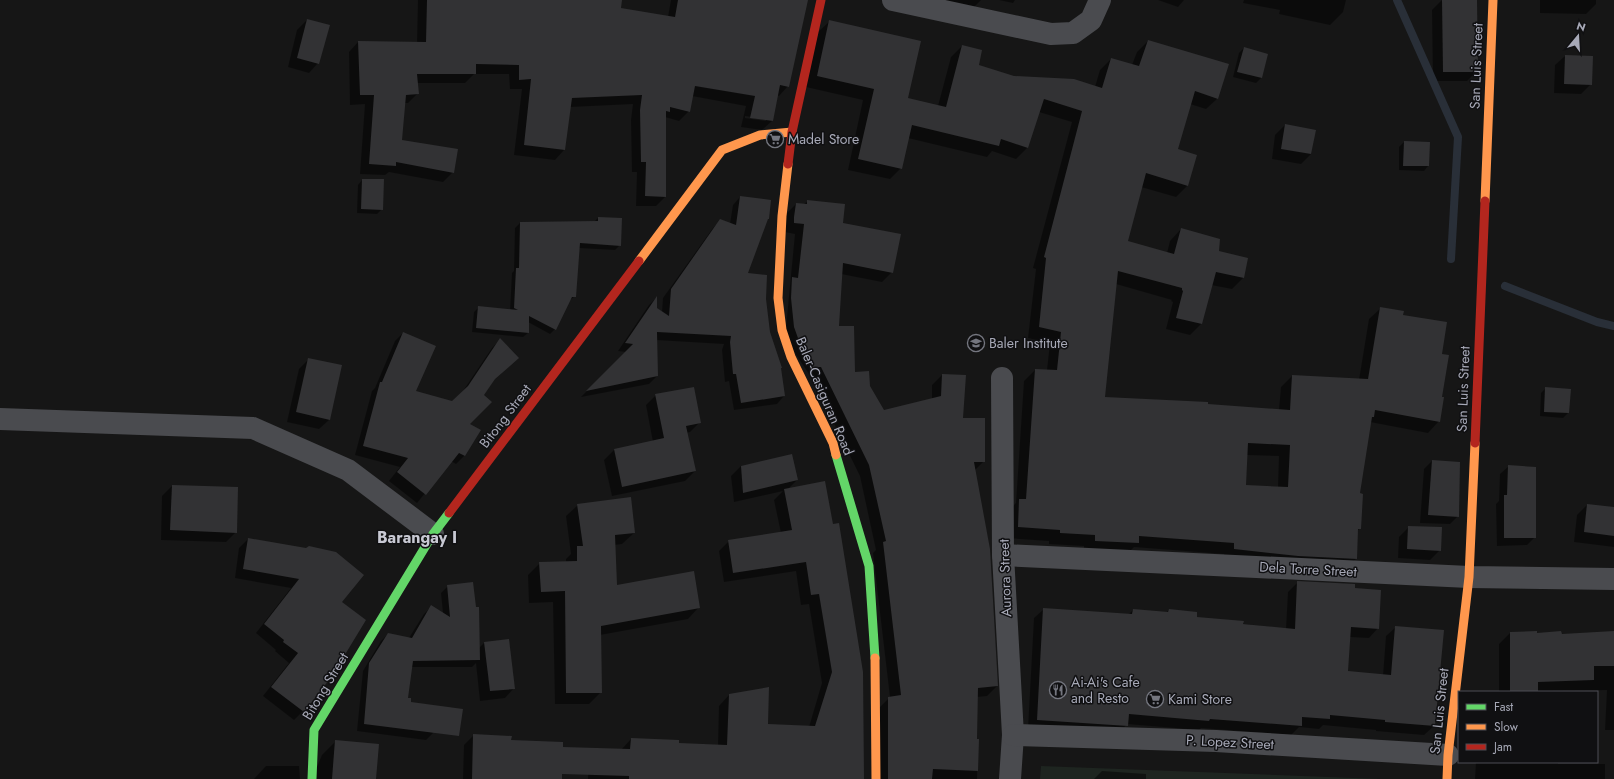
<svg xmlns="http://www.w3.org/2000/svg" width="1614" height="779" font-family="Jost,sans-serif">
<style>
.green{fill:#1e2520}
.shadow{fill:#0007;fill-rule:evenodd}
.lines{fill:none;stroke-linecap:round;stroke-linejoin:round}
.stream{stroke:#292f38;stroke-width:8}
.building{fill:#323234;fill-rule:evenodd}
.street{stroke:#4a4b4f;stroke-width:22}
.fast{stroke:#63d668;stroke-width:9}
.slow{stroke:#ff974d;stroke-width:9}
.jam{stroke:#b3261e;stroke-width:9}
.labels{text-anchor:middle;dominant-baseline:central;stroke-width:3;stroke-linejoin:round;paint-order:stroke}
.street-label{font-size:14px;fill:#a7a9b7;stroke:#101012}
.poi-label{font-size:14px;fill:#a7a9b7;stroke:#101012;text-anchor:start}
.quarter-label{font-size:16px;font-weight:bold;fill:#c8c9d3;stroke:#101012}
</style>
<rect width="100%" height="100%" fill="#161616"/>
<polygon class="green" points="1041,766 1380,779 1040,779"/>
<g class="shadow">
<path d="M418,0H621L620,9L668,17L671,0H807L788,86L779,96L777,95L772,121L762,130L741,127L746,106L692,96L689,111L679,121L665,117V197L656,206H636L637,172H632L631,120L633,104L570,107L564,150L555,160L514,155L522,89H510L509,74H474L465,83H417L418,93L408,103H404L401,141L453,172L443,182L389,172L385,175L360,174L365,104L350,105L349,52L358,42L417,43ZM745,116L766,119V121L745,118Z"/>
<polygon points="936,0 981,0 973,8"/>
<polygon points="999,0 1015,0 1013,3"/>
<polygon points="1158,0 1184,0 1178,7"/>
<polygon points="1244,0 1346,0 1343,12 1330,25 1279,14 1280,10 1243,3"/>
<polygon points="1442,0 1476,0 1477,71 1467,81 1433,81 1432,10"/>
<polygon points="1540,0 1596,0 1596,4 1586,14 1540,13"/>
<polygon points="307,20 318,63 309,73 288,67 297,30"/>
<path d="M830,21L907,99L938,106L951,57L962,46L978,66L1014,77L1095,87L1100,70L1111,59L1132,65L1137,52L1148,41L1218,98L1206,109L1190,104L1176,150L1187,186L1176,197L1141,187L1127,242L1167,253L1170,241L1181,229L1218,252L1247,259L1243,278L1232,289L1211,285L1201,324L1190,335L1166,329L1173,302L1171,301L1172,300L1116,284L1104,398L1279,410L1281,387L1292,376L1359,380L1369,319L1381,308L1402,315L1441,355V397L1439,421L1428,433L1370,422L1359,494L1360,528L1357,531L1356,559L1344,570L1223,560L1224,554L1134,547L1127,554L1084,552V546L1049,544V541L1007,538L1008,511L1016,503L1024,381L1035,370H1047L1050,343L1028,338L1036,269L1033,268L1072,122L1039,112L1027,148L1016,159L992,151L987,157L908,138L901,168L890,179L848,170L863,100L806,87L818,32ZM1247,455L1279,456L1278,487L1245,486Z"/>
<polygon points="1244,48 1267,55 1261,78 1256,83 1233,77 1239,53"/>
<polygon points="1565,56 1592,57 1591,84 1581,94 1554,93 1555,65"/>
<polygon points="1285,125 1311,154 1301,164 1272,159 1275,135"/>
<polygon points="1404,142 1428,166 1424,171 1399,170 1399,147"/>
<polygon points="362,180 382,209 377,214 357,213 358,185"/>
<polygon points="740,197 768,219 766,221 747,274 765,299 769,332 780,369 784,396 777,404 734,410 729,381 725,382 722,350 724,344 656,340 657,376 649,384 581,397 626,352 618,351 649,305 656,298 656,308 662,312 663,298 713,228 720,221 730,224 733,205"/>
<polygon points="808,201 841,224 892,272 882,282 841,274 838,327 854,373 869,386 883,411 932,400 932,385 942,375 984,461 974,471 997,686 987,696 977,697 976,740 978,740 977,779 879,779 879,708 890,697 873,553 876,550 860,476 811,377 785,338 795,234 785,232 786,214 796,204 803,205"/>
<polygon points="598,218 620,245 615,250 579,248 575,296 569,301 555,329 550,334 528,322 528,333 523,337 472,332 474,312 479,307 510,311 512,273 514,271 515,228 520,223 594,222"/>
<polygon points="403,333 415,392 453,402 461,394 492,348 500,340 493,381 483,395 468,424 480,431 464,456 456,464 451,461 417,503 389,481 400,467 355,455 372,391 375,388 395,341"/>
<polygon points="309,359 329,420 319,429 287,422 299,369"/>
<polygon points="1546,388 1568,413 1563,418 1540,416 1541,393"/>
<polygon points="656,395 700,422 690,432 686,433 695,471 685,481 612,496 604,460 614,450 653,442 646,405"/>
<polygon points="1432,461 1458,516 1450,524 1420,523 1424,469"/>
<polygon points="741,466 797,480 788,489 824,482 863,779 588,779 589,759 621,750 631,739 678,744 718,745 719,706 729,695 767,725 809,727 822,683 809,604 801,605 796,571 724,582 719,551 729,541 781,533 774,500 783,491 734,502 731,476"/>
<polygon points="1509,466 1535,537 1527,545 1497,546 1496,504 1499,501 1500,474"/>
<polygon points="172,486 236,532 226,542 161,540 162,496"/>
<polygon points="578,505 634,533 622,544 614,545 616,586 699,607 688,619 600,635 601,692 589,704 555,704 553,602 529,603 528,575 540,563 566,562 566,559 571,554 566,516"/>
<polygon points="1587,505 1614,508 1614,547 1574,542 1577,515"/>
<polygon points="1409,527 1440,550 1430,560 1398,558 1399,537"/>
<polygon points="248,539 341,602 332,675 303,711 294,720 263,696 289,663 275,651 276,650 256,633 291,588 235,578 239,548"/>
<polygon points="1298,582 1354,589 1378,628 1369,638 1350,637 1347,672 1383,676 1386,636 1396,627 1434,726 1424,735 1376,731 1376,730 1323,725 1319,729 1299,727 1291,735 1201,728 1199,730 1127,724 1117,735 1028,729 1034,618 1044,609 1128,615 1133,610 1166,613 1169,610 1196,618 1286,629 1288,592"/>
<polygon points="448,586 479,648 484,643 514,688 505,698 480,701 476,663 472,667 411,667 407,699 433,733 426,740 357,731 363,671 381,641 388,634 409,638 424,614 431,607 443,613 441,593"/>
<polygon points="1614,632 1614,730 1605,730 1607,690 1499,692 1499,644 1510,633 1561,635"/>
<polygon points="474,735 510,741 559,779 463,779 464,745"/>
<polygon points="336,741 376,779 312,779 322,755"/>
<polygon points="1476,762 1558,762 1558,764 1605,764 1605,779 1475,779"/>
<polygon points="266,766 299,766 300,779 254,779"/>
<polygon points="1102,771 1146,774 1146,779 1094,779"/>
</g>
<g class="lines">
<g class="stream">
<polyline points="1397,0 1458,137 1451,259"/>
<polyline points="1505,286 1597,322 1614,326"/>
</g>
</g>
<g class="building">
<polygon points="427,0 622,0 621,8 675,17 678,0 808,0 789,87 780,85 773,121 750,118 755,96 695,86 690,112 670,107 670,112 666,111 666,197 645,196 646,162 641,162 640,110 642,95 572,98 565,150 524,145 531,79 519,80 519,65 476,64 476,74 417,74 419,94 406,95 402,140 458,149 454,173 396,162 396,166 369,164 374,95 360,95 358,41 426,42"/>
<polygon points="1442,0 1477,0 1478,72 1443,72"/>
<polygon points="307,19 330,25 319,64 297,58"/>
<path d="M829,20L921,41L908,98L946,107L962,45L982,50L979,65L1014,76L1074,79L1102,88L1111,58L1139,66L1148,40L1229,64L1218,99L1195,91L1178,149L1197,155L1188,186L1146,173L1128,241L1174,254L1181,228L1220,239L1219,251L1248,258L1244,278L1216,272L1202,324L1176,318L1183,291L1182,290V288L1118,271L1105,397L1208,402V404L1290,410L1292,375L1368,379L1380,307L1404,311L1403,315L1447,322L1442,354L1449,355L1442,397H1444L1440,422L1375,410L1374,417H1372L1360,493L1363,494L1361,529H1358L1357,559L1298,556L1234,549V543L1139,536V543L1095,541V535L1060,533V530L1018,527L1019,499H1026L1035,369L1057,370L1061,332L1039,327L1046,258L1044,257L1082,111L1044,99L1028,148L1001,139L999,146L912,125L902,169L858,159L874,89L817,76ZM1248,443L1290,445L1288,487L1246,485Z"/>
<polygon points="1244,47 1268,54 1262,78 1237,72"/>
<polygon points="1565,55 1593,56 1592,85 1564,84"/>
<polygon points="1285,124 1316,130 1311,154 1281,149"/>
<polygon points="1404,141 1430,142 1429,166 1403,166"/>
<polygon points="362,179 384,179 383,210 361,209"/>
<polygon points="740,196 771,200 769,219 768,219 748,273 767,275 766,299 770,332 782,368 781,368 785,396 741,403 736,374 733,374 730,342 731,336 657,332 658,376 586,391 633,344 625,343 657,296 657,308 669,316 671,289 720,219 736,225"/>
<polygon points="807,200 845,204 843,223 901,234 893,273 843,263 839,326 854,326 855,372 869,371 870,386 884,410 941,396 942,374 966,375 963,418 985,418 985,462 974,462 990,549 998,686 978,688 977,739 979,739 978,771 933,769 932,779 888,779 888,697 901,695 883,542 886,541 869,465 821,367 810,367 803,352 794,327 791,298 792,277 798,278 804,224 794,223 794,217 796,203 807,204"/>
<polygon points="598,217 622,218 621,246 580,243 576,297 572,297 556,330 529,316 529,333 476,328 478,306 518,310 514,308 516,268 519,268 520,222 598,221"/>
<polygon points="403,332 436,346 416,391 452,401 468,386 500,338 519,358 495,379 484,395 492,402 470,424 481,430 465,456 459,453 426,495 397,472 408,458 363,446 380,382 382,382"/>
<polygon points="308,358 342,365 330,420 296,412"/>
<polygon points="694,387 701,423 686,426 696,471 622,487 614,449 664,438 655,394"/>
<polygon points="1545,387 1571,389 1569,413 1544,412"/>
<polygon points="792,454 798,480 743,493 741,466"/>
<polygon points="1432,460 1460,462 1459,517 1428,515"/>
<polygon points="1508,465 1536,467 1536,538 1504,538 1504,495 1507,495"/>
<polygon points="825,481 833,524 839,523 863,672 864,779 629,779 629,776 562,774 562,779 472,779 473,734 512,736 511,740 563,742 563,747 630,749 631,738 679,740 679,743 727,745 729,694 769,687 768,724 815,726 832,672 819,594 811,595 806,562 733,573 728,540 792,530 784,489"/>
<polygon points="172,485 238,487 237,533 170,530"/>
<polygon points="631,497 635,533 615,535 617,585 694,571 700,608 601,626 602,693 566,693 565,591 541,592 539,562 577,561 577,546 583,546 577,504"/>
<polygon points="1587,504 1614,507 1614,536 1584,532"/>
<polygon points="1408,526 1442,527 1441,551 1407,549"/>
<polygon points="248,538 306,548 309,546 336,552 364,575 342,602 366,620 332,676 304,712 271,687 298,653 283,642 284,640 264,624 299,579 243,569"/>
<polygon points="1297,581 1355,584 1355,588 1381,590 1379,629 1351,627 1348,671 1391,675 1395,626 1444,630 1435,726 1385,722 1385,720 1330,715 1330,719 1302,717 1302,726 1210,719 1209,721 1129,714 1128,726 1037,720 1043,608 1132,614 1133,609 1168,612 1169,609 1197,612 1197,617 1244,621 1243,624 1295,629"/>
<polygon points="473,582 476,607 479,607 480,660 413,661 408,698 411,698 411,702 463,709 459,736 364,724 369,663 388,633 412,638 431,605 450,617 447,585"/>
<polygon points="1537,631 1537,633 1561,631 1562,634 1614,631 1614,666 1594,666 1594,680 1538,682 1538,692 1510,692 1510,632"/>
<polygon points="509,639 515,689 490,691 484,642"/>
<polygon points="335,740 379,744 376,779 332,779"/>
</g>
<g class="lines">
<g class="street">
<polyline points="893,0 1051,34 1073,33 1091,20 1100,0"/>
<polyline points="1002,378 1003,555 1013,735 1010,779"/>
<polyline points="0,419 253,428 348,470 433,534"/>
<polyline points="1003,555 1469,577 1614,579"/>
<polyline points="1013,735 1216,741 1448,755"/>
</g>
<g class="fast">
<polyline points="836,455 869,566 875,658"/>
<polyline points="312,779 314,730 433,534 449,513"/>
</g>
<g class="slow">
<polyline points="788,164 782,216 778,298 782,330 791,357 833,443 836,455"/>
<polyline points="1485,201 1493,0"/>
<polyline points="639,261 722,150 760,135 792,132"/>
<polyline points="875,658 876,779"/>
<polyline points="1447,779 1448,755 1469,577 1475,443"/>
</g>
<g class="jam">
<polyline points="788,164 792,132 821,0"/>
<polyline points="1475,443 1485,201"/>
<polyline points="449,513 639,261"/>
</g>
</g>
<defs>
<g id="supermarket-ring" transform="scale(0.9)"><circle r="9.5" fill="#101012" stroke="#74767f" stroke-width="1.5"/><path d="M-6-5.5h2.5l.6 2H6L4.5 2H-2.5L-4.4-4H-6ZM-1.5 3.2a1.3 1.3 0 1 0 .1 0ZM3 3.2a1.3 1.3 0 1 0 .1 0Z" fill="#74767f"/></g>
<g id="school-ring" transform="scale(0.9)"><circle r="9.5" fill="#101012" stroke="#74767f" stroke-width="1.5"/><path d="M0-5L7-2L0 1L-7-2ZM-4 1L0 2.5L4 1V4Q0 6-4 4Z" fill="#74767f"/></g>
<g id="restaurant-ring" transform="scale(0.9)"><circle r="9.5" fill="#101012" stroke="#74767f" stroke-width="1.5"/><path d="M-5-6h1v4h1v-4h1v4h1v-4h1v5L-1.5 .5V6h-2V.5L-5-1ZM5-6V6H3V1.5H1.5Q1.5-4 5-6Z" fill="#74767f"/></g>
</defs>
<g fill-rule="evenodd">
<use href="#supermarket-ring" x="775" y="139"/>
<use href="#school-ring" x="976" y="343"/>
<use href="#restaurant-ring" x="1058" y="690"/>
<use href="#supermarket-ring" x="1155" y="699"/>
</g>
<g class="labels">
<g class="street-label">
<text transform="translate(1476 66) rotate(-88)">San Luis Street</text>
<text transform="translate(1463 389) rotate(-88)">San Luis Street</text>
<text transform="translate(825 396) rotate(67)">Baler-Casiguran Road</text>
<text transform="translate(505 416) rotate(-53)">Bitong Street</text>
<text transform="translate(1308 569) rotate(3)">Dela Torre Street</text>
<text transform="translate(1005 578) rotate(-92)">Aurora Street</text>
<text transform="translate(325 686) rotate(-59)">Bitong Street</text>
<text transform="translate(1439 711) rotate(-84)">San Luis Street</text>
<text transform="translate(1230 742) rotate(3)">P. Lopez Street</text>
</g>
<g class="poi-label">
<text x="788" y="139">Madel Store</text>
<text x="989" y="343">Baler Institute</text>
<text x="1071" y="682">Ai-Ai's Cafe<tspan x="1071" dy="16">and Resto</tspan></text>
<text x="1168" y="699">Kami Store</text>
</g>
<g class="quarter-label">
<text x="417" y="537">Barangay I</text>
</g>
</g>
<rect x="1458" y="691" width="140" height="72" fill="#101012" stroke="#4c4d54"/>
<rect x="1466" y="704" width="20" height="6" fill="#63d668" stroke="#4c4d54"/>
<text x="1494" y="711" font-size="12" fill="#a7a9b7">Fast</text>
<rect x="1466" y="724" width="20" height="6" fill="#ff974d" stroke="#4c4d54"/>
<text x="1494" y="731" font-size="12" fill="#a7a9b7">Slow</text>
<rect x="1466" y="744" width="20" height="6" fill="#b3261e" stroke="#4c4d54"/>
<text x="1494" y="751" font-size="12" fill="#a7a9b7">Jam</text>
<g transform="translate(1578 36) rotate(18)" stroke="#101012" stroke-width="3" paint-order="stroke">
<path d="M0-3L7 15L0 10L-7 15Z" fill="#a7a9b7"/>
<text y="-6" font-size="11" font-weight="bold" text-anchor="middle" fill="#a7a9b7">N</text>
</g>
</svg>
